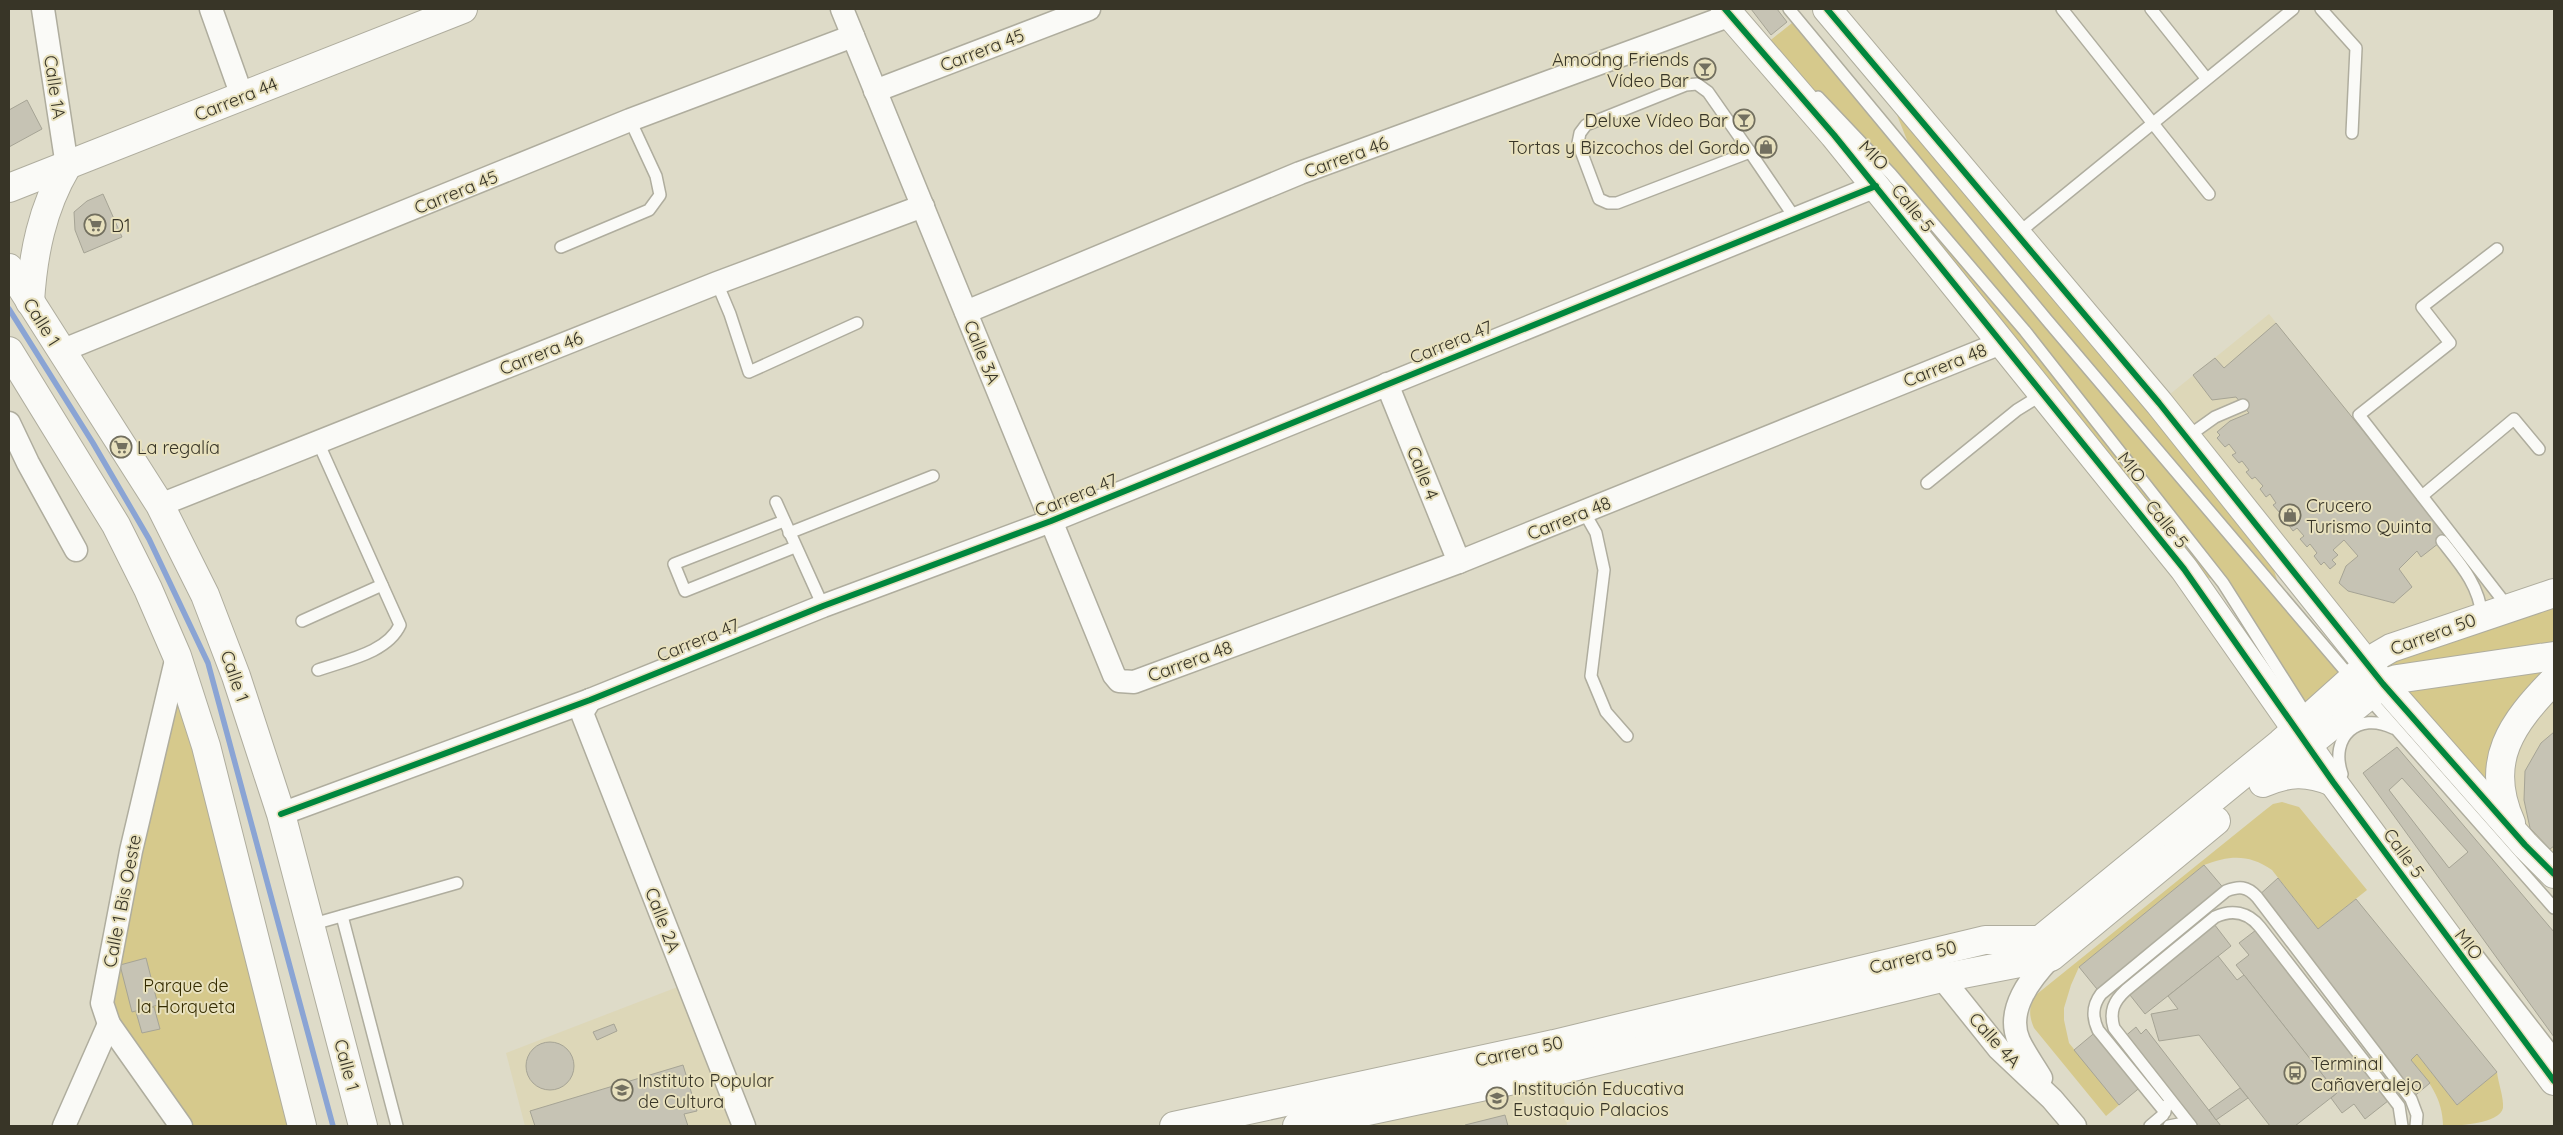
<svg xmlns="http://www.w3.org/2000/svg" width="2563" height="1135" font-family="Quicksand,sans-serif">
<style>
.built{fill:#ddd7b8}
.green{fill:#d6c98c}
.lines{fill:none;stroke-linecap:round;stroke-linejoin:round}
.stream{stroke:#8aa4d4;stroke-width:5.5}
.building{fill:#c6c3b4;stroke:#a6a495;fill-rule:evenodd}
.lane-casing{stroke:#afad9e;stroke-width:14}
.street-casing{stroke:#afad9e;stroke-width:25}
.secondary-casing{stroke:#afad9e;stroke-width:30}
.primary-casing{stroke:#afad9e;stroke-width:30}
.lane{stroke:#fafaf7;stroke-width:11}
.street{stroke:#fafaf7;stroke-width:22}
.secondary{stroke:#fafaf7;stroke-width:28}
.primary{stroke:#fafaf7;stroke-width:28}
.cycleway-casing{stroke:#e8e1be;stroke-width:9}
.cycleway{stroke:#00873e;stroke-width:6}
.labels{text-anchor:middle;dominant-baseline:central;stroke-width:4;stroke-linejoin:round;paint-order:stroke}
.street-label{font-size:18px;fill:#383527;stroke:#e8e1be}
.poi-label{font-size:18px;fill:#383527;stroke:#e8e1be;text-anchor:start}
.park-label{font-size:18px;fill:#342b00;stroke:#e8e1be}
</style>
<rect width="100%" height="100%" fill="#dedbc8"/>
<g class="built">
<polygon points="2269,314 2448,536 2508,607 2367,664 2159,403"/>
<polygon points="2554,680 2554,874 2501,794 2536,698"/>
<polygon points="688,983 744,1126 525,1126 506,1053"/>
<polygon points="1561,1070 1567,1126 1297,1126"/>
</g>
<g class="green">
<polygon points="1797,19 1913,155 1881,75 2259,527 2284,600 2352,678 2308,719 2223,583 2184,569 1767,43"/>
<polygon points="2554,593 2554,680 2527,708 2504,804 2383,684 2379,655"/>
<polygon points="177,656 302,1126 181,1126 109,1024"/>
<path d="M2282,802L2299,807L2367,890L2318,929L2272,870C2249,854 2230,855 2204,865L2079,967L2071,985L2064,1008V1020L2069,1043L2119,1105L2106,1116L2034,1028C2028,1014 2029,1005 2037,994L2264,811L2273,804Z"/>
<path d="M2417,1054L2457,1105L2497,1072C2498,1082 2504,1098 2503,1108C2500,1124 2456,1126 2443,1126C2443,1098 2428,1080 2411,1060Z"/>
</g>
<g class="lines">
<polyline class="stream" points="9,309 93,443 149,539 208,663 333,1126"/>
</g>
<g class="building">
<polygon points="1751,9 1777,9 1787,22 1771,35"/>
<polygon points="27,100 42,129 9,147 9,110"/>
<polygon points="103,194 122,237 84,253 75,230 74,212 87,201"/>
<polygon points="2276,323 2448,536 2421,557 2417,551 2399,569 2412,587 2394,603 2348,591 2339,583 2346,566 2358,556 2344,540 2333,550 2338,555 2332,560 2336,564 2330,569 2324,562 2321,565 2314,556 2317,553 2310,544 2307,547 2300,539 2304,536 2297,528 2293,531 2287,523 2290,520 2283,510 2280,513 2273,505 2276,503 2270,494 2266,497 2260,489 2263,486 2255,477 2252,479 2246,472 2249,470 2242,461 2239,463 2232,455 2236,453 2229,444 2225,447 2217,438 2220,435 2217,432 2230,421 2249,413 2236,397 2212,400 2193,375 2215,358 2224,368"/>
<polygon points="2554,732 2554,846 2550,849 2530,828 2524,800 2525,771 2541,743"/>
<path d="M2397,747L2554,932V1037L2363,773ZM2402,778L2468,852L2449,868L2389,790Z"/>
<polygon points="2204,865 2226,891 2101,994 2079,967"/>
<polygon points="2278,878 2318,929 2356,899 2497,1072 2457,1105 2417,1054 2411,1060 2430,1083 2411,1099 2257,897"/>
<polygon points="2211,920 2231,946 2145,1014 2126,990"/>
<polygon points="2260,927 2393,1097 2365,1119 2354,1104 2342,1113 2331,1098 2337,1093 2236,965 2249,955 2239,943"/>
<polygon points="2218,956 2237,980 2244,975 2337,1093 2295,1126 2270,1126 2199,1035 2159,1041 2151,1014 2178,1009 2168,996"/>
<polygon points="146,958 158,1005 132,1012 120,965"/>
<polygon points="154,1007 160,1029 142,1033 136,1012"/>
<polygon points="614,1024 617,1031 597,1040 593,1032"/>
<polygon points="2136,1027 2141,1034 2146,1029 2221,1126 2191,1126 2123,1038"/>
<polygon points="2098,1030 2143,1085 2119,1105 2074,1050"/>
<circle cx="550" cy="1066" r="24"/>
<polygon points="683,1065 697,1111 684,1114 688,1126 535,1126 530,1111"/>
<polygon points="2240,1088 2248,1098 2216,1120 2209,1110"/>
<polygon points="1505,1115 1508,1126 1465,1126 1465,1125"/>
</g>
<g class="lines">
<g class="lane-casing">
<g id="lane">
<polyline points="1789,9 2047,320 2353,680"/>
<polyline points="2062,9 2209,194"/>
<polyline points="2151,9 2206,78"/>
<polyline points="2321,9 2356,48 2352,133"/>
<polygon points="1697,84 1708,92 1750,152 1617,203 1608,203 1599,199 1578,143 1580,133 1586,125 1686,85"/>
<polyline points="1818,97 1891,174 2025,331 2223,583 2309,719"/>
<polyline points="1750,152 1795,218"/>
<polyline points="2017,234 2293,9"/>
<polyline points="561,247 649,210 660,195 656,176 630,120"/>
<polyline points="2497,249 2422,307 2450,343 2359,415 2508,607"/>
<polyline points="717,283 730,314 749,372 857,323"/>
<polyline points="2187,437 2215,417 2243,405"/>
<polyline points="1927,483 2017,410 2043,394"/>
<polyline points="2422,496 2514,419 2539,449"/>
<polyline points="776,502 823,606"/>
<polyline points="1584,512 1596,533 1604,570 1591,676 1606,712 1627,736"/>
<polyline points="784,521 674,564 685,591 795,547"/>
<polyline points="789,533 933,476"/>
<path d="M2442,541C2461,565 2479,585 2482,616"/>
<polyline points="302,621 382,585"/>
<path d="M318,670C346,660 387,653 400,625L318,442"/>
<polyline points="2367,696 2554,908"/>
<path d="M2342,774C2329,737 2358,711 2393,728"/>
<polyline points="342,916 397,1126"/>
<polyline points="310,925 457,883"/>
<polyline points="2474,950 2554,1053"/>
<path d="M2165,1112L2098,1030C2092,1017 2092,1006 2101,994L2226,891C2239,886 2247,886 2257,897L2411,1099L2417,1115L2416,1126"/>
<polyline points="2150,1126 2163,1115 2167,1105"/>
<polyline points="2169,1126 2179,1124 2186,1126"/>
<path d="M2191,1126L2114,1028C2109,1011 2114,1001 2126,990L2215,917C2232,909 2248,912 2260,927L2399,1106L2402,1126"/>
</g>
</g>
<g class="street-casing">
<g id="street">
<polyline points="43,9 67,166"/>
<polyline points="211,9 242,96"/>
<polyline points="842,9 1114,675 1119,681 1134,682 1459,562 2001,343"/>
<polyline points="875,91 1089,9"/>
<polyline points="966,312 1300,173 1731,15"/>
<polyline points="61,351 630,120 853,36"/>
<polyline points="1387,384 1459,562"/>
<polyline points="9,423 28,463 76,550"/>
<polyline points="160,505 717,283 923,206"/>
<polyline points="177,656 131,851 102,1003 109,1024 181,1126"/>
<polyline points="590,700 582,713 744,1126"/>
<polyline points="281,814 590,700 823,606 1051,521 1876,186"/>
<polyline points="1942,978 1999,1049 2052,1099 2075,1126"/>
<path d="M2041,1078C2034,1066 2025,1054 2019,1041C2005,1010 2031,978 2051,957"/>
<polyline points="64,1126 109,1024"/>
</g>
</g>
<g class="secondary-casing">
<g id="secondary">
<polyline points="9,188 463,9"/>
<polyline points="9,268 160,505 205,595 236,676 281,814 363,1126"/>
<path d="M30,302C33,254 42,208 67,166"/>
<polyline points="9,351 116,525 148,589 177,656 206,746 302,1126"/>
<polyline points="2289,760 2383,684 2397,679 2554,656"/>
<polyline points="1174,1126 1554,1044 1985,940 2040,940 2281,743 2379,655 2391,648 2554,593"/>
<polyline points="1297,1126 1561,1070 1942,978 2051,957 2216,821"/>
</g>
</g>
<g class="primary-casing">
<g id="primary">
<polyline points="1725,9 1834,135 2184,569 2333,782 2554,1081"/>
<polyline points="1827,9 2159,403 2383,684 2525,845 2554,874"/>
<path d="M2263,783C2288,772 2307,771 2333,782"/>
<path d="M2511,823C2483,761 2512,723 2554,680"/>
</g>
</g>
<use href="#lane" class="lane"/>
<use href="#street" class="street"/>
<use href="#secondary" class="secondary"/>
<use href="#primary" class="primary"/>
<g class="cycleway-casing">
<g id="cycleway">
<polyline points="1725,9 1834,135 2184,569 2333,782 2554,1081"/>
<polyline points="1827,9 2159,403 2383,684 2525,845 2554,874"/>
<polyline points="281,814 590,700 823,606 1051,521 1876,186"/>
</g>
</g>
<use href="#cycleway" class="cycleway"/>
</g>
<defs>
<g id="bar-ring" transform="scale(1.125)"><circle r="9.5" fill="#e8e1be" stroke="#726f5f" stroke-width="1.5"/><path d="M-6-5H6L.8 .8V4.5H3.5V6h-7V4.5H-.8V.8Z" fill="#726f5f"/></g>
<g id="shop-ring" transform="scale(1.125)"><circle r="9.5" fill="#e8e1be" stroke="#726f5f" stroke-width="1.5"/><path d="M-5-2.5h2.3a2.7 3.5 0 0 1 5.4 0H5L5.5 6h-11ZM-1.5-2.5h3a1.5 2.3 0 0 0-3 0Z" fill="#726f5f"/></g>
<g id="supermarket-ring" transform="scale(1.125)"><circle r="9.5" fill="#e8e1be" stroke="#726f5f" stroke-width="1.5"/><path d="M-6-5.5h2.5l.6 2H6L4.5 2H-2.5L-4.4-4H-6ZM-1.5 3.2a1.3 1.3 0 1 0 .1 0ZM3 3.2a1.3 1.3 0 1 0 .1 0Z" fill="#726f5f"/></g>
<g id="bus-ring" transform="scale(1.125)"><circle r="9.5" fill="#e8e1be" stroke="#726f5f" stroke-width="1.5"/><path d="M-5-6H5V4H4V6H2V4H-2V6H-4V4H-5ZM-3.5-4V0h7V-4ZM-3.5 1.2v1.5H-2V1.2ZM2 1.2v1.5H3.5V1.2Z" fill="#726f5f"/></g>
<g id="university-ring" transform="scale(1.125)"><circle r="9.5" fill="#e8e1be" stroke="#726f5f" stroke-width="1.5"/><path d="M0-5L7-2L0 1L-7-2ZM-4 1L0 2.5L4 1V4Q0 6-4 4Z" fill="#726f5f"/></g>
<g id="school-ring" transform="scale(1.125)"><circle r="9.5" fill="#e8e1be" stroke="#726f5f" stroke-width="1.5"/><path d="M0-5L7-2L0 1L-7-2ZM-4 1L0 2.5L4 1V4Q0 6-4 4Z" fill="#726f5f"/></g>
</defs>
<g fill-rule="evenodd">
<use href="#bar-ring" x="1705" y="69"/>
<use href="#bar-ring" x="1744" y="120"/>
<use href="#shop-ring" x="1766" y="147"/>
<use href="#supermarket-ring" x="95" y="225"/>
<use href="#supermarket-ring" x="121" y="447"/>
<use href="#shop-ring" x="2290" y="515"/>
<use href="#bus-ring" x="2295" y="1073"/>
<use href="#university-ring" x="622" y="1090"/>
<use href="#school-ring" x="1497" y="1098"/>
</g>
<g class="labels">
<g class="street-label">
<text transform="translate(982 50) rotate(-21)">Carrera 45</text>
<text transform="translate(55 87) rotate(82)">Calle 1A</text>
<text transform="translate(236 99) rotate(-22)">Carrera 44</text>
<text transform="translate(1874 155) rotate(46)">MIO</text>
<text transform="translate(1346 157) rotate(-20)">Carrera 46</text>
<text transform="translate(456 192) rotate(-22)">Carrera 45</text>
<text transform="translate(1913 208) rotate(51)">Calle 5</text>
<text transform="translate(42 322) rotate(58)">Calle 1</text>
<text transform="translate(1451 342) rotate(-22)">Carrera 47</text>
<text transform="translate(982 352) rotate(68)">Calle 3A</text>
<text transform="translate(541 353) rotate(-22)">Carrera 46</text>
<text transform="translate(1945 365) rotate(-22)">Carrera 48</text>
<text transform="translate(2132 467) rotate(52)">MIO</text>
<text transform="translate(1423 473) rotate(68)">Calle 4</text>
<text transform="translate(1076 495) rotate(-22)">Carrera 47</text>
<text transform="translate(1569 518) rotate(-22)">Carrera 48</text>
<text transform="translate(2167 524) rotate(51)">Calle 5</text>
<text transform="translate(2433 634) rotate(-20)">Carrera 50</text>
<text transform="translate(698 640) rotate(-22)">Carrera 47</text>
<text transform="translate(1190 661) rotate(-20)">Carrera 48</text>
<text transform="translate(235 676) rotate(71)">Calle 1</text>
<text transform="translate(2404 853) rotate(54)">Calle 5</text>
<text transform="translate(122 901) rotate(-79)">Calle 1 Bis Oeste</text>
<text transform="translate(663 920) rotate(69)">Calle 2A</text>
<text transform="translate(2469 944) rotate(52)">MIO</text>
<text transform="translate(1913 957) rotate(-14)">Carrera 50</text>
<text transform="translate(1995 1040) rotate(48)">Calle 4A</text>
<text transform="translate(1519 1051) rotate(-12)">Carrera 50</text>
<text transform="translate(347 1065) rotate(75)">Calle 1</text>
</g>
<g class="poi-label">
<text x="1689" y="59" text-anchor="end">Amodng Friends<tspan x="1689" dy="21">Vídeo Bar</tspan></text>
<text x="1728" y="120" text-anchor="end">Deluxe Vídeo Bar</text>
<text x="1750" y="147" text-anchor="end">Tortas y Bizcochos del Gordo</text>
<text x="111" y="225">D1</text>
<text x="137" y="447">La regalía</text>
<text x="2306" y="505">Crucero<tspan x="2306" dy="21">Turismo Quinta</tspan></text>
<text x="2311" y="1063">Terminal<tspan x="2311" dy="21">Cañaveralejo</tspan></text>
<text x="638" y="1080">Instituto Popular<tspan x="638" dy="21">de Cultura</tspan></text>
<text x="1513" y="1088">Institución Educativa<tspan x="1513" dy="21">Eustaquio Palacios</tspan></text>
</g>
<g class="park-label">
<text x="186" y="985">Parque de<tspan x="186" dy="21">la Horqueta</tspan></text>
</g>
</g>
<rect width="2563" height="1135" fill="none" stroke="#383527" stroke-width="20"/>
</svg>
